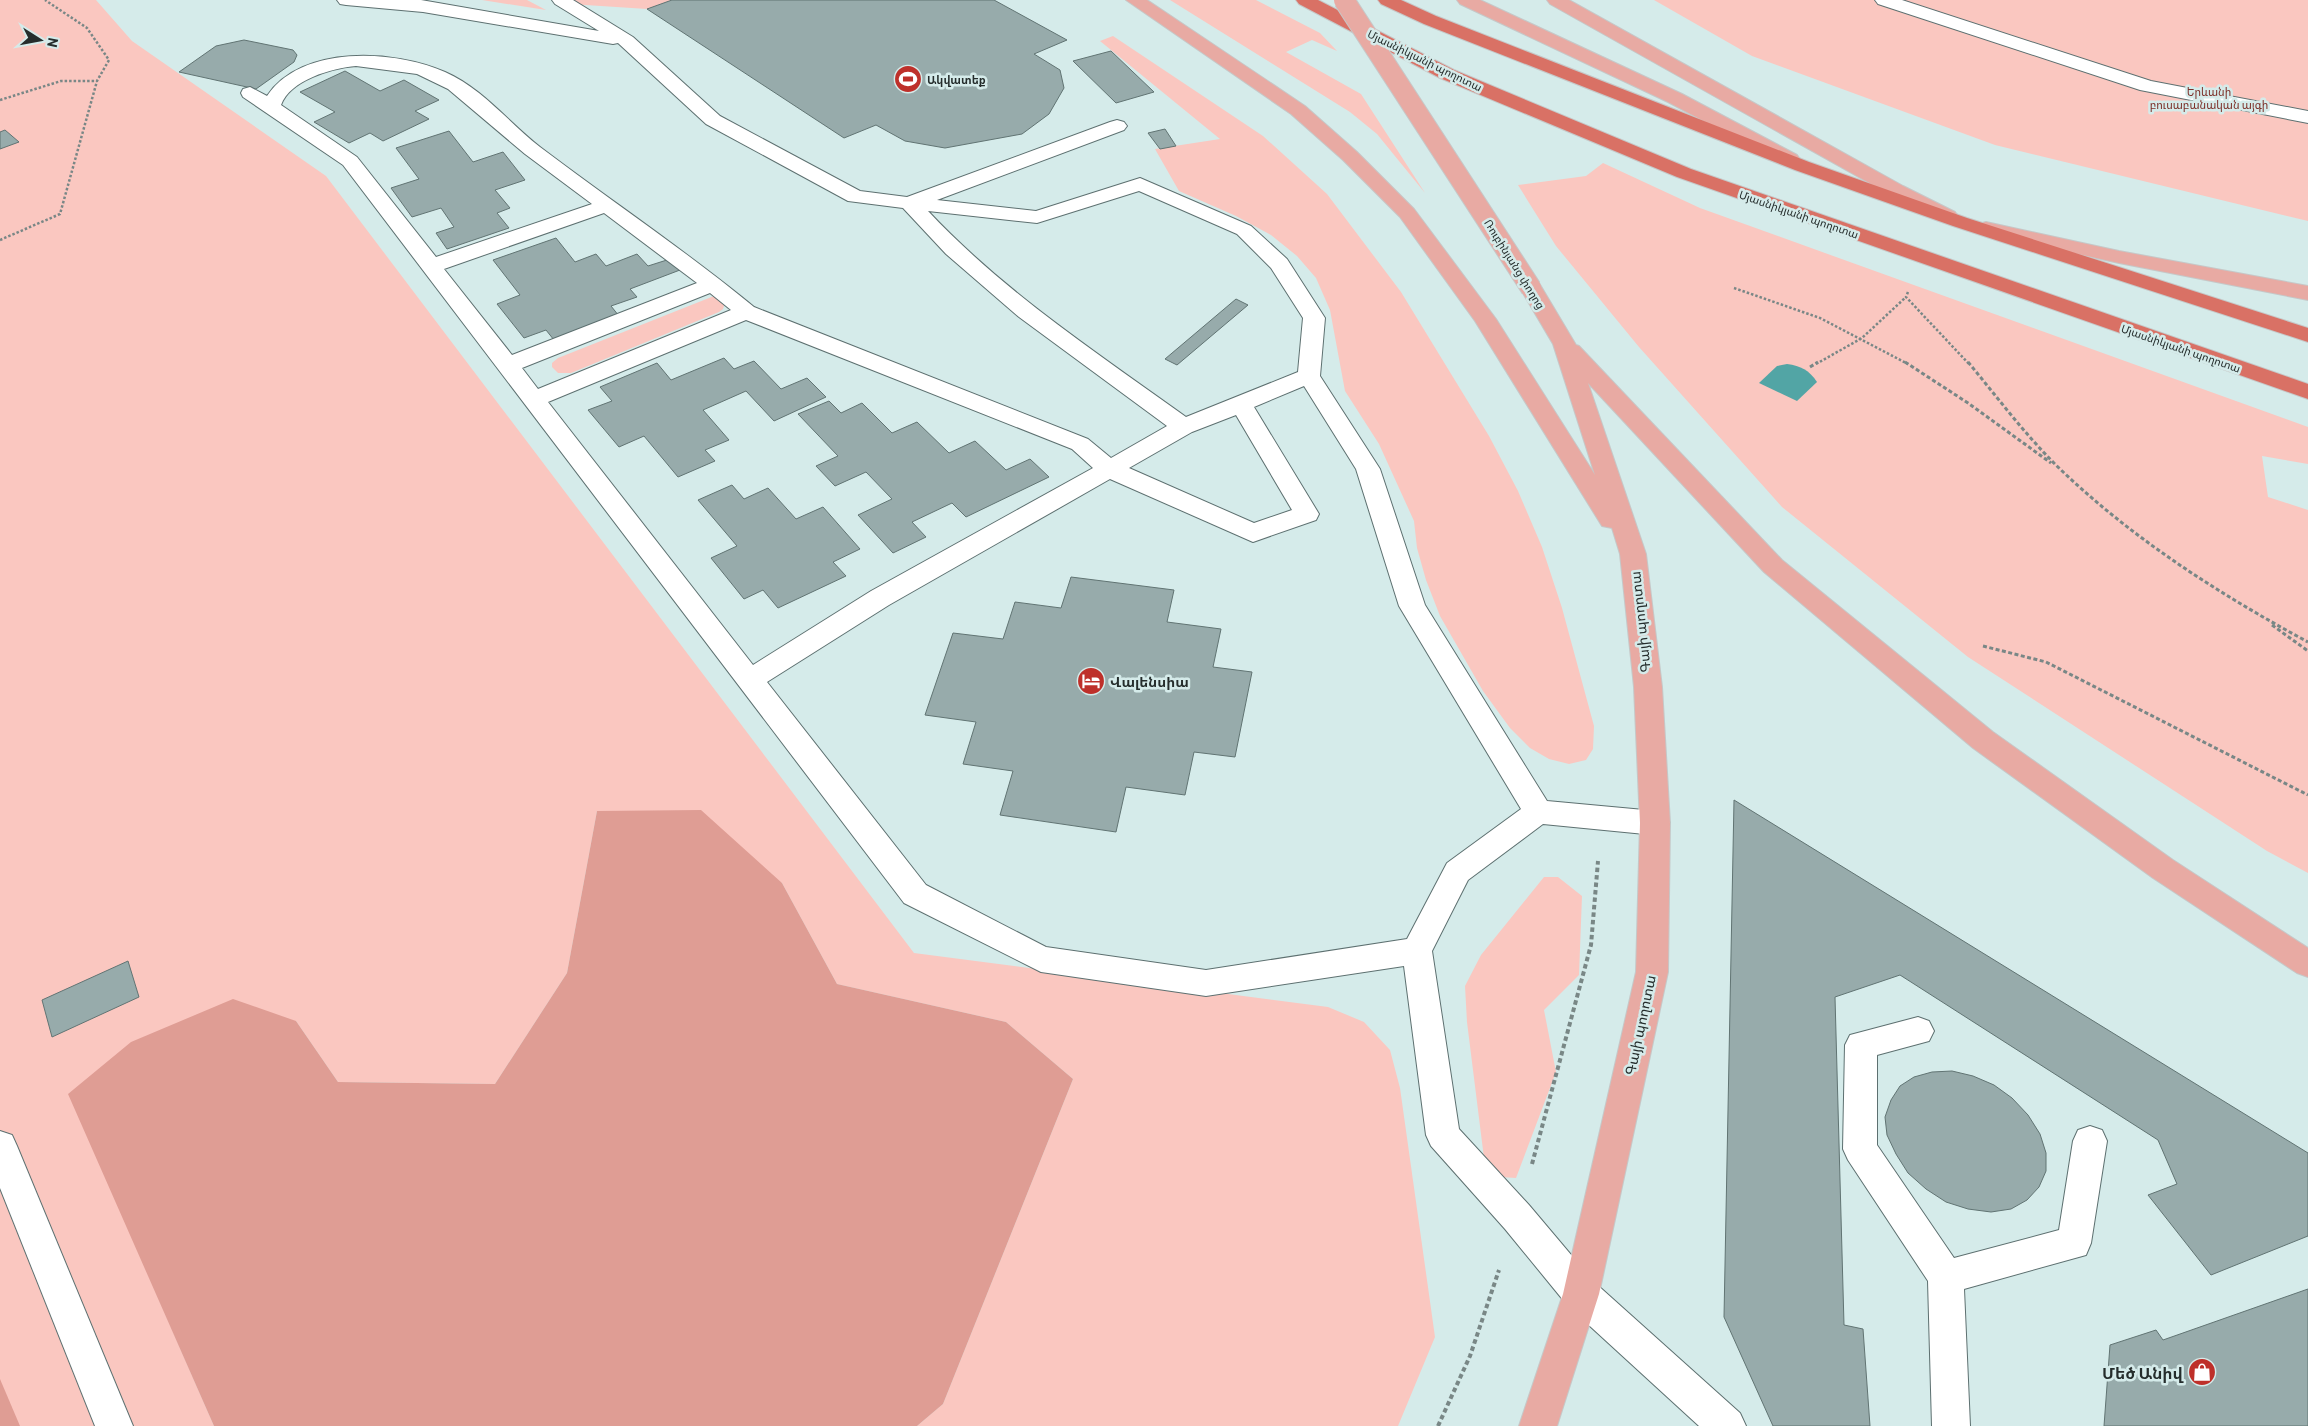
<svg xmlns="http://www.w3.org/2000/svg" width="2308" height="1426" font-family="Barlow,'Noto Sans Armenian',sans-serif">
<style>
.green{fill:#fac7c0}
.forest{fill:#df9d94}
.water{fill:#52a5a5}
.building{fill:#97abab;stroke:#617473}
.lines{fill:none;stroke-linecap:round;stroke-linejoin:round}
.lane-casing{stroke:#5d7070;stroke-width:2}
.primary-casing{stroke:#c6c8c8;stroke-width:2}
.highway-casing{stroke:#c6c8c8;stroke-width:2}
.path-far2{stroke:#798786;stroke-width:2.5;stroke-dasharray:2.5 2;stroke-linecap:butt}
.path-far1{stroke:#798786;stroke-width:3;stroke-dasharray:4 2.5;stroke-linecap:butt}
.path{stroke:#798786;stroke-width:4;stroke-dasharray:4.5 3;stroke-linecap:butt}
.lane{fill:#fff;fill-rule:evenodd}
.primary{fill:#e8aaa3;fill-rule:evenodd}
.highway{fill:#d97165;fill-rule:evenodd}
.primary-bridge-casing{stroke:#c6c8c8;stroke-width:22;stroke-linecap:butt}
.primary-bridge{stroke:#e8aaa3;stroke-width:20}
.labels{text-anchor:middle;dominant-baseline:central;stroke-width:5;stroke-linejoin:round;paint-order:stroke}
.far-street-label{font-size:11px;fill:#252d2c;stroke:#d5ebea}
.far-poi-label{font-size:11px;font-weight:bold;fill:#252d2c;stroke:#d5ebea;text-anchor:start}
.far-park-label{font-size:11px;fill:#7c2e27;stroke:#d5ebea}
.street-label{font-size:14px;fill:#252d2c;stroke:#d5ebea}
.poi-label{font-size:14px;font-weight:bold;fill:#252d2c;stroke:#d5ebea;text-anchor:start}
.near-poi-label{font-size:16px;font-weight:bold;fill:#252d2c;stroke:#d5ebea;text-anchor:end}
</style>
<rect width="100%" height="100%" fill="#d5ebea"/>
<g class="green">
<polygon points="0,0 96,0 132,41 326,176 914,953 1328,1007 1364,1022 1390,1050 1400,1088 1435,1337 1398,1426 917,1426 943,1404 1073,1079 1006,1022 837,984 782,883 597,811 567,973 495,1084 338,1082 296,1021 69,1093 214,1426 0,1426"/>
<polygon points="482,0 527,0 546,10"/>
<polygon points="564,0 672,0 647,9 570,4"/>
<polygon points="1170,0 1256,0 1320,33 1337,51 1312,40 1286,52 1361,94 1425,193 1377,134 1350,112"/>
<polygon points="1654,0 2308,0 2308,221 1995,145 1752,56"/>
<polygon points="1113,36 1263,136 1327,194 1401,292 1489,436 1518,491 1542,547 1562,608 1594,726 1593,749 1586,760 1569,764 1549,759 1530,748 1510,728 1483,691 1440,616 1426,580 1417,548 1414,521 1379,444 1345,391 1330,310 1316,278 1297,256 1271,235 1236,216 1179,191 1155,149 1220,139 1100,41"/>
<polygon points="1603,163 1700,208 2308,427 2308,464 2262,456 2268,497 2308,510 2308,873 2267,851 1968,657 1782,507 1639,347 1556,246 1518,185 1586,176"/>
<polygon points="714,296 725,302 723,309 719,312 571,373 558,373 552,367 552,363 558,358"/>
<polygon points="1544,877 1558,877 1582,896 1579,975 1544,1010 1556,1072 1516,1178 1500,1177 1485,1166 1467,1022 1465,986 1481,955"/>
</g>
<g class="forest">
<polygon points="701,810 782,883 837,984 1006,1022 1073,1079 943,1404 917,1426 214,1426 68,1094 131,1042 233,999 296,1021 338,1082 495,1084 567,973 597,811"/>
<polygon points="0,1379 20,1426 0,1426"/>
</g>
<path class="water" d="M1787,364C1801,366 1809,370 1817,382L1797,401L1759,383L1777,366Z"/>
<g class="building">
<polygon points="672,0 994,0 1067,40 1034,54 1060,70 1064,88 1049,114 1022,134 945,148 905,141 876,125 844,138 647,9"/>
<polygon points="244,40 293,50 297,55 294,62 256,89 179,72 216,46"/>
<polygon points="1111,51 1154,92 1116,103 1073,61"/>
<polygon points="345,71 380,91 404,80 439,100 415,111 429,119 383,141 370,133 349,143 314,122 335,112 300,92"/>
<polygon points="1165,129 1176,146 1160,149 1148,133"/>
<polygon points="5,130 19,142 0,149 0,132"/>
<polygon points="449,131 473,162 503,152 525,180 495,190 510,208 497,213 509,228 447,249 436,233 454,227 441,208 412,217 391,188 419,179 396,148"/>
<polygon points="556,238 575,262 596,254 606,266 637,254 648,266 670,259 680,270 630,289 637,297 611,306 619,316 554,340 546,330 524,338 497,304 520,295 493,260"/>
<polygon points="1236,299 1248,305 1177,365 1165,359"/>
<polygon points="724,358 734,369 754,361 781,389 807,378 826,397 774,421 746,391 703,410 729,440 705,450 715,461 678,477 644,436 619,447 588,410 612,401 600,387 657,363 671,380"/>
<polygon points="829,401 841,413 862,403 892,433 917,422 949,453 975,441 1006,470 1030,459 1049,477 966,517 952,503 912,522 926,537 893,553 858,515 892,499 866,472 835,486 816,466 838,456 798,414"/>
<polygon points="732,485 744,499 768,488 796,519 823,507 860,549 833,562 846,576 778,608 763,590 744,599 711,558 737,546 698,500"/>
<polygon points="1071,577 1174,590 1167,622 1221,629 1213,667 1252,672 1235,757 1194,752 1185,795 1126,787 1116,832 1000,815 1013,771 963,764 976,722 925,715 953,633 1003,639 1015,602 1061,608"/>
<polygon points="1734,800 2308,1153 2308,1236 2211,1275 2148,1195 2177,1184 2158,1140 1900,975 1835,997 1844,1325 1863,1329 1870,1426 1773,1426 1724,1317"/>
<polygon points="128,961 139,997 52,1037 42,1000"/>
<polygon points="1952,1071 1973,1076 1994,1085 2012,1098 2028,1115 2040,1134 2046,1153 2046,1171 2039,1187 2027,1200 2011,1209 1991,1212 1968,1209 1946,1202 1926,1189 1908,1173 1896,1154 1887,1135 1885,1117 1891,1100 1900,1086 1914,1077 1932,1072"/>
<polygon points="2308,1289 2308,1426 2104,1426 2110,1345 2156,1330 2163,1340"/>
</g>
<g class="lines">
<g class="lane-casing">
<g id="lane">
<path d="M337,0H421L599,31L555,4L552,0H573L633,37L720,116L860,191L907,197L1110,122L1117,120L1124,122L1127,126L1124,130L937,200L1036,211L1140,178L1251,226L1287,259L1325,318L1320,376L1380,469L1425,605L1547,801L1655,811L1665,815L1670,823L1665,831L1655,835L1543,824L1468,880L1432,951L1459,1129L1529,1205L1594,1282L1740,1413L1746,1426H1699L1568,1306L1505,1229L1431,1146L1426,1135L1404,966L1206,996L1041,972L904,903L343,165L243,97L241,93L243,89L250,87L267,96C302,44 395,50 445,72C482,88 509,123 540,147C611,201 685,250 754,307L1088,439L1111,458L1167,426L1019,317L946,254L903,208L848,201L706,124L618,43L613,44L423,12L346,5L340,4ZM356,66L417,74L448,89L525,154L592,204L436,257L357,157L281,105C290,80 332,68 356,66ZM1139,191L1237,234L1271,268L1303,318L1298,372L1186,417C1097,353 1004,292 928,211L1037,223ZM604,213L697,283L512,355L444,269ZM710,293L731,310L538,389L522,368ZM746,320L1072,449L1093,468L871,591L753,665L548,402ZM1304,386L1356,469L1399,606L1521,809L1447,863L1407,939L1206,970L1046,947L926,885L767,682L889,605L1110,479L1253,542L1316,520L1319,514L1254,407ZM1236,415L1292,510L1254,523L1129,468L1192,432Z"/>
<polygon points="1875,0 1902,0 2151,81 2308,111 2308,123 2140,90 1878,4"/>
<polygon points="1918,1017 1929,1021 1934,1031 1929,1041 1877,1055 1877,1145 1954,1258 2059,1230 2073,1141 2078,1130 2090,1126 2102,1130 2107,1141 2091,1243 2086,1255 1964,1289 1970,1426 1932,1426 1928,1281 1848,1160 1843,1149 1845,1045 1850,1035"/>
<polygon points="0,1131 12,1135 17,1146 133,1426 95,1426 0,1188"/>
</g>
</g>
<g class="primary-casing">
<g id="primary">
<polygon points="1126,0 1147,0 1305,106 1357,152 1414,209 1496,319 1595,475 1553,344 1520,288 1523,283 1531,282 1539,283 1576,345 1579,346 1782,560 1993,732 2173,860 2308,948 2308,977 2297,973 2153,878 1973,748 1764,572 1588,383 1646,554 1662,687 1670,823 1668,972 1599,1294 1557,1426 1519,1426 1563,1294 1636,972 1640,823 1634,687 1620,554 1612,528 1602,526 1475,321 1400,217 1343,160 1291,114"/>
<polygon points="1457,0 1480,0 1682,94 1797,155 1800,159 1797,163 1790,165 1783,163 1668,102 1460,4"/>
<polygon points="1547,0 1569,0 1903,186 1955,212 1958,216 1955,220 1948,222 1941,220 1889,194 1550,4"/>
<polygon points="1986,222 2119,251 2308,286 2308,300 2119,263 1979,232 1976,228 1979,224"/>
</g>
</g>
<g class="highway-casing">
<g id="highway">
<polygon points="1296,0 1318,0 1454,70 1691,169 2308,384 2308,399 1677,177 1440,78 1299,4"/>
<polygon points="1378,0 1401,0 1436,16 1809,162 1967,218 2308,328 2308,342 1953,226 1795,170 1424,24 1381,4"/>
</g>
</g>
<g class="path-far2">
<polyline points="0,100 61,81 97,81"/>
<polyline points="0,240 60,214 97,81 109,60 87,28 45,0"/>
<polyline points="1734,288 1820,318 1908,364"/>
<polyline points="1908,292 1906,297 1969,364"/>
<polyline points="1816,364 1862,338 1906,297"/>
</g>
<g class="path-far1">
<polyline points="1905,362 1968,403 2051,463"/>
<path d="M1968,362C1998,398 2026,436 2060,469C2133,539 2219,594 2308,642"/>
<polyline points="1810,367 1818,362"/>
<polyline points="2272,625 2308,651"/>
<polyline points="1983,646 2046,662 2308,795"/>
</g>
<g class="path">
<polyline points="1532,1164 1591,945 1598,861"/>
<polyline points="1438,1426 1470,1356 1499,1270"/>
</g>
<use href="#lane" class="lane"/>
<use href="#primary" class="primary"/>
<use href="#highway" class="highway"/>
<g class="primary-bridge-casing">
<polyline id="primary-bridge" points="1344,0 1531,288"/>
</g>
<use href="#primary-bridge" class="primary-bridge"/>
</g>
<defs>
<g id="stadium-disc" transform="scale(1.4375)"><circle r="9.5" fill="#be302a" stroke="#d5ebea"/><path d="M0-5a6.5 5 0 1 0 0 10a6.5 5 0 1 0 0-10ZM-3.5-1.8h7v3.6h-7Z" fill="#fff"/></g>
<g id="hotel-disc" transform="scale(1.4375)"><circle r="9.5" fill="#be302a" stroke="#d5ebea"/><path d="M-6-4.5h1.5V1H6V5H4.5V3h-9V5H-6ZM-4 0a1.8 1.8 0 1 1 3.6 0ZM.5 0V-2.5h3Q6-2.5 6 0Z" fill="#fff"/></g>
<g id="shop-disc" transform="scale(1.4375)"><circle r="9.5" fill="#be302a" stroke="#d5ebea"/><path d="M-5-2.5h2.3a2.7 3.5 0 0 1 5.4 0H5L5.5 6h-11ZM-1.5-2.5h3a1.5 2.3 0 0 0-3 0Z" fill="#fff"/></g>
</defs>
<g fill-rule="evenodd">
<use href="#stadium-disc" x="908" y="79"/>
<use href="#hotel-disc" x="1091" y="681"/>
<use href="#shop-disc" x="2202" y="1372"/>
</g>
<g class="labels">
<g class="far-street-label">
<text transform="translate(1425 60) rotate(26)">Մյասնիկյանի պողոտա</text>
<text transform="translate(1799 214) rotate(19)">Մյասնիկյանի պողոտա</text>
<text transform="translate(1515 264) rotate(58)">Ռուբինյանց փողոց</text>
<text transform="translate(2181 348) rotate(19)">Մյասնիկյանի պողոտա</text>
</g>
<g class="far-poi-label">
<text x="927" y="79">Ակվատեք</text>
</g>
<g class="far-park-label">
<text x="2209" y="91">Երևանի<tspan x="2209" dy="13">բուսաբանական այգի</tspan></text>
</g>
<g class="street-label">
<text transform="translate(1640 622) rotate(-96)">Գայի պողոտա</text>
<text transform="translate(1640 1025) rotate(-78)">Գայի պողոտա</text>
</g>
<g class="poi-label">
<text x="1110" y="681">Վալենսիա</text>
</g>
<g class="near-poi-label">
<text x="2183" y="1372">Մեծ Անիվ</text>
</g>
</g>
<g transform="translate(40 40) rotate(101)" stroke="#d5ebea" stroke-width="4" paint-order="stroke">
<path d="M0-4L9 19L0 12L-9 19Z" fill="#252d2c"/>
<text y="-8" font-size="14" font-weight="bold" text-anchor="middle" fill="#252d2c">N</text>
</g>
</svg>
